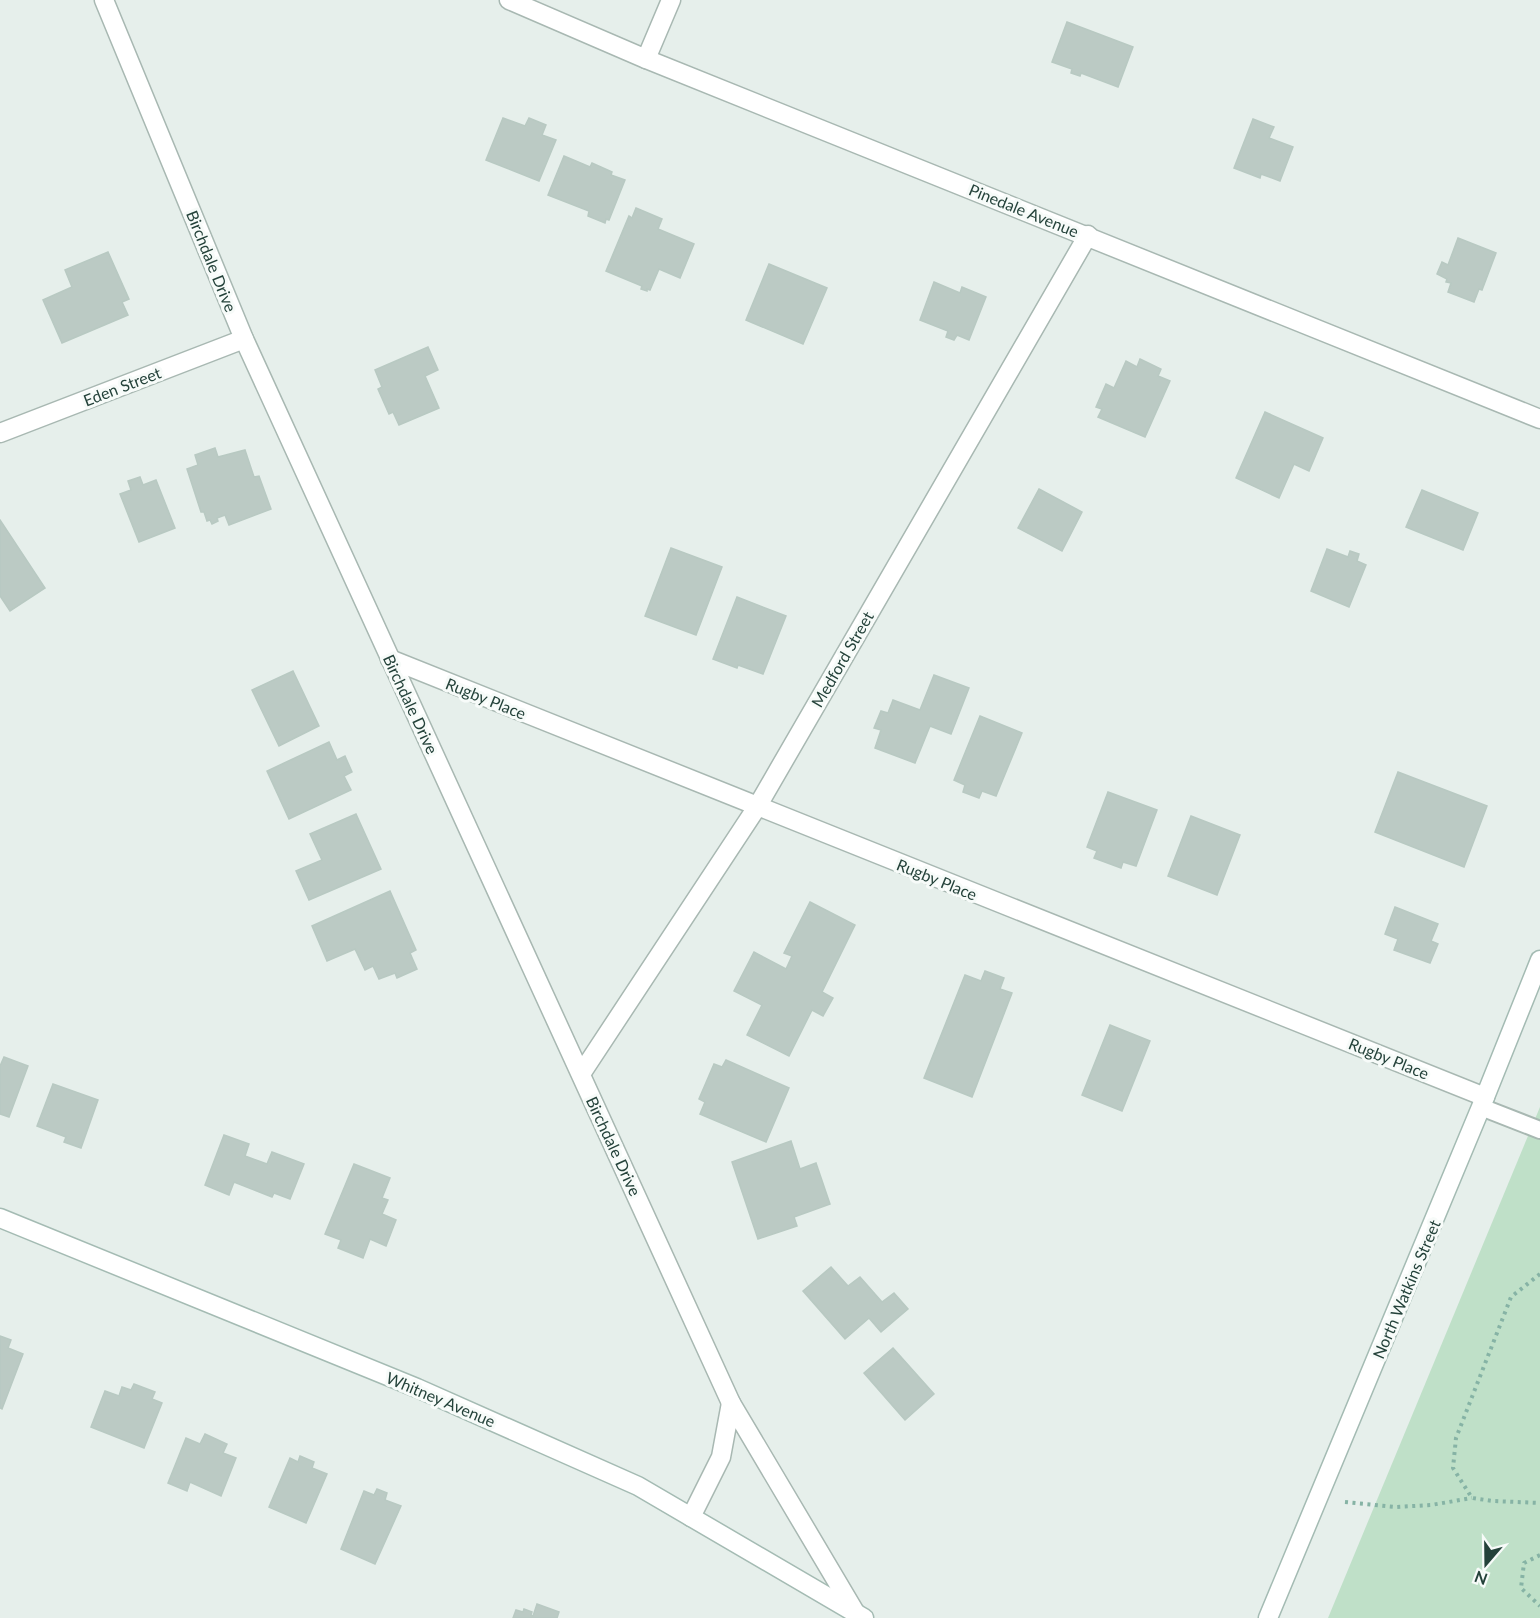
<svg xmlns="http://www.w3.org/2000/svg" width="1540" height="1618" font-family="Lato,sans-serif">
<style>
.green{fill:#bfe0c8}
.building{fill:#bbcac4;stroke:#b8c9c2;stroke-width:1.5}
.lines{fill:none;stroke-linecap:round;stroke-linejoin:round}
.lane-casing{stroke:#a8b8b2;stroke-width:20}
.street-casing{stroke:#a8b8b2;stroke-width:21}
.secondary-casing{stroke:#a4bbb3;stroke-width:21}
.path{stroke:#86b3a5;stroke-width:4;stroke-dasharray:3 4.5;stroke-linecap:butt}
.lane{stroke:#fff;stroke-width:16}
.street{stroke:#fff;stroke-width:18}
.secondary{stroke:#fff;stroke-width:18}
.labels{text-anchor:middle;dominant-baseline:central;stroke-width:6;stroke-linejoin:round;paint-order:stroke}
.street-label{font-size:16px;fill:#24423a;stroke:#f7fbf9}
</style>
<rect width="100%" height="100%" fill="#e6efeb"/>
<polygon class="green" points="1540,1107 1540,1618 1328,1618"/>
<g class="building">
<polygon points="1067,22 1133,47 1118,87 1081,73 1080,76 1071,73 1072,69 1052,62"/>
<polygon points="503,118 525,126 529,118 546,125 542,135 556,140 539,181 486,160"/>
<polygon points="1253,119 1274,127 1269,138 1293,147 1280,181 1261,174 1260,178 1234,168"/>
<polygon points="564,156 590,167 592,163 612,172 611,175 625,180 609,220 606,219 605,223 588,216 589,211 548,195"/>
<polygon points="636,208 662,219 658,229 694,244 680,278 659,269 650,290 647,289 647,291 641,289 642,286 606,271 629,216 632,218"/>
<polygon points="1458,238 1496,253 1482,290 1479,289 1474,302 1448,292 1451,283 1446,282 1447,279 1437,274 1442,262 1448,265"/>
<polygon points="108,252 129,299 122,302 128,315 62,343 43,300 72,287 65,270"/>
<polygon points="769,264 827,288 803,344 746,320"/>
<polygon points="934,282 960,293 962,287 986,297 969,340 957,335 954,340 946,337 948,331 920,320"/>
<polygon points="428,347 438,370 425,376 439,408 399,425 393,412 389,414 378,389 382,387 375,370"/>
<polygon points="1140,359 1161,369 1158,376 1170,381 1145,437 1098,417 1102,409 1096,407 1106,384 1114,388 1126,361 1137,367"/>
<polygon points="1265,412 1323,438 1309,471 1294,464 1279,498 1236,478"/>
<polygon points="215,448 218,457 245,450 254,477 259,476 271,509 229,525 225,515 217,518 218,521 212,524 210,520 207,521 204,512 201,512 187,469 198,465 195,455"/>
<polygon points="140,477 143,485 156,480 175,528 139,542 120,494 131,490 128,481"/>
<polygon points="1039,489 1082,512 1062,551 1018,528"/>
<polygon points="1422,490 1478,513 1463,550 1406,527"/>
<polygon points="0,520 45,588 10,611 0,596"/>
<polygon points="671,548 722,567 696,635 645,616"/>
<polygon points="1327,549 1348,557 1350,551 1359,554 1357,561 1366,565 1349,607 1311,591"/>
<polygon points="737,597 786,616 763,674 738,665 737,668 713,659"/>
<polygon points="293,671 319,726 279,746 252,690"/>
<polygon points="934,675 969,688 951,734 930,726 915,763 875,748 881,730 874,728 881,711 888,713 893,700 920,710"/>
<polygon points="980,716 1022,733 996,796 982,791 979,798 963,792 965,785 954,780"/>
<polygon points="329,742 337,760 345,756 352,772 344,776 351,790 289,819 267,771"/>
<polygon points="1398,772 1487,806 1464,867 1375,832"/>
<polygon points="1108,792 1157,810 1136,866 1123,862 1121,868 1094,858 1097,851 1087,847"/>
<polygon points="356,814 381,869 309,900 296,871 322,860 310,834"/>
<polygon points="1191,816 1240,835 1217,895 1168,876"/>
<polygon points="390,891 416,950 410,953 417,969 397,978 395,973 379,979 373,966 365,970 355,949 327,961 312,926"/>
<polygon points="810,902 855,925 822,992 833,998 823,1016 812,1010 789,1056 747,1035 762,1005 734,991 754,952 786,969 792,956 784,953"/>
<polygon points="1395,907 1438,924 1431,941 1438,944 1430,963 1394,950 1398,939 1385,934"/>
<polygon points="985,971 1004,978 1000,989 1012,993 972,1097 924,1078 965,975 981,981"/>
<polygon points="1110,1025 1150,1041 1122,1111 1082,1095"/>
<polygon points="4,1057 28,1066 9,1117 0,1114 0,1066"/>
<polygon points="726,1060 789,1088 766,1142 700,1114 705,1102 699,1099 714,1064 722,1067"/>
<polygon points="53,1084 98,1100 81,1148 64,1142 66,1137 37,1126"/>
<polygon points="224,1135 249,1144 245,1156 267,1164 272,1152 304,1164 290,1199 274,1193 272,1197 234,1182 229,1195 205,1185"/>
<polygon points="791,1141 800,1169 816,1163 830,1204 794,1217 797,1226 758,1239 732,1162"/>
<polygon points="354,1164 390,1178 382,1198 388,1200 382,1214 396,1220 386,1246 370,1239 363,1258 338,1248 341,1240 325,1234"/>
<polygon points="831,1267 848,1286 860,1277 882,1302 894,1293 908,1309 881,1332 869,1318 845,1339 803,1291"/>
<polygon points="0,1336 11,1340 8,1348 23,1354 2,1409 0,1408"/>
<polygon points="893,1348 934,1394 905,1420 864,1373"/>
<polygon points="134,1384 155,1392 152,1399 162,1403 144,1448 91,1427 105,1391 119,1396 122,1387 131,1390"/>
<polygon points="205,1434 227,1444 223,1453 236,1458 221,1496 190,1482 187,1491 168,1483 186,1438 200,1444"/>
<polygon points="300,1456 314,1462 312,1468 327,1474 306,1523 269,1507 290,1458 298,1462"/>
<polygon points="377,1489 387,1493 385,1500 401,1506 375,1564 341,1549 364,1491 374,1495"/>
<polygon points="537,1604 559,1612 557,1618 513,1618 516,1610 523,1612 524,1609 532,1612 531,1615 533,1616"/>
</g>
<g class="lines">
<g class="lane-casing">
<polyline id="lane" points="1481,1107 1540,1130"/>
</g>
<g class="street-casing">
<g id="street">
<polyline points="104,0 244,339 731,1403"/>
<polyline points="509,0 646,59 1540,419"/>
<polyline points="646,59 671,0"/>
<polyline points="0,433 244,339"/>
<polyline points="390,659 1485,1097"/>
<polyline points="581,1074 757,807 1088,235"/>
<polyline points="691,1517 721,1457 731,1403 855,1612"/>
</g>
</g>
<g class="secondary-casing">
<g id="secondary">
<polyline points="0,1218 417,1388 638,1486 864,1618"/>
<polyline points="1268,1618 1481,1107 1540,960"/>
</g>
</g>
<g class="path">
<polyline points="1540,1274 1511,1297 1456,1438 1453,1468 1472,1498 1493,1501 1540,1503"/>
<polyline points="1345,1502 1396,1507 1431,1505 1472,1498"/>
<polyline points="1540,1555 1524,1563 1521,1588 1540,1606"/>
</g>
<use href="#lane" class="lane"/>
<use href="#street" class="street"/>
<use href="#secondary" class="secondary"/>
</g>
<g class="labels">
<g class="street-label">
<text transform="translate(1024 210) rotate(22)">Pinedale Avenue</text>
<text transform="translate(212 261) rotate(68)">Birchdale Drive</text>
<text transform="translate(122 386) rotate(-21)">Eden Street</text>
<text transform="translate(842 659) rotate(-60)">Medford Street</text>
<text transform="translate(486 698) rotate(22)">Rugby Place</text>
<text transform="translate(411 704) rotate(65)">Birchdale Drive</text>
<text transform="translate(937 879) rotate(22)">Rugby Place</text>
<text transform="translate(1389 1058) rotate(22)">Rugby Place</text>
<text transform="translate(614 1146) rotate(65)">Birchdale Drive</text>
<text transform="translate(1406 1289) rotate(-67)">North Watkins Street</text>
<text transform="translate(441 1399) rotate(23)">Whitney Avenue</text>
</g>
</g>
<g transform="translate(1486 1564) rotate(200)" stroke="#f7fbf9" stroke-width="4.5" paint-order="stroke">
<path d="M0-4.5L10 22L0 15L-10 22Z" fill="#24423a"/>
<text y="-9" font-size="16" font-weight="bold" text-anchor="middle" fill="#24423a">N</text>
</g>
</svg>
